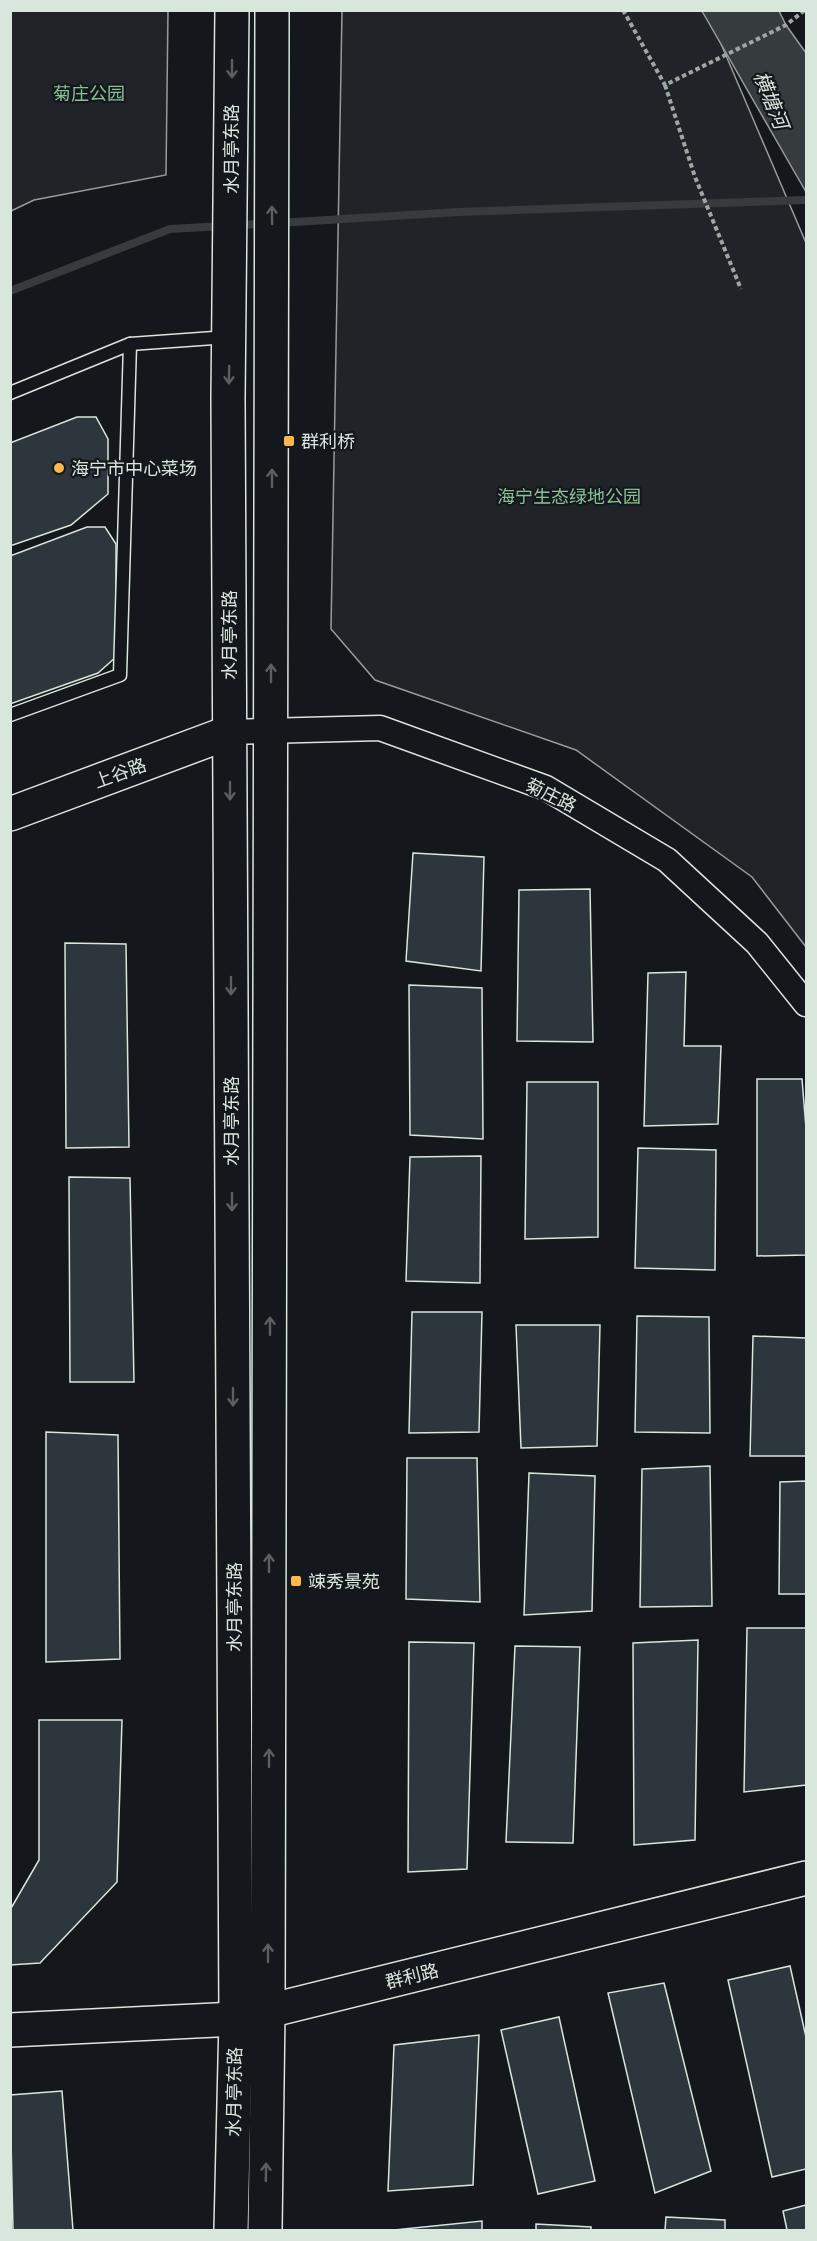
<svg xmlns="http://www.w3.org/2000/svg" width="817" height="2241" font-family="Inter,'Noto Sans SC',sans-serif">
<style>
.green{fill:#202428;stroke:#939e99;stroke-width:1.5}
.water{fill:#363b3e;stroke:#939e99;stroke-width:1.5}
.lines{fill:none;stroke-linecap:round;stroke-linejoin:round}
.stream{stroke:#363b3e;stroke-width:8}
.building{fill:#2c363c;stroke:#d8e6dc;stroke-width:1.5}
.lane-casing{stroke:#d8e6dc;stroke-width:15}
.street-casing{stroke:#d8e6dc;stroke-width:27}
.secondary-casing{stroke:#d8e6dc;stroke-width:36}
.path{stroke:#9da8a2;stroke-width:4;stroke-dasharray:4.5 3;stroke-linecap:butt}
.lane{stroke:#14181c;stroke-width:12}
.street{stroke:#14181c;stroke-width:24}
.secondary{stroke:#14181c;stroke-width:33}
.oneway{stroke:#59605f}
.poi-dot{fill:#ffb74d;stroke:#14181c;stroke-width:2}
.labels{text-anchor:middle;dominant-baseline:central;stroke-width:4.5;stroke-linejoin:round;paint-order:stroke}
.park-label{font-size:18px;fill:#8ac095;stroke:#14181c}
.street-label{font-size:18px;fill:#d8e6dc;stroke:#14181c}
.poi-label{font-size:18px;fill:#d8e6dc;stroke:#14181c;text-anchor:start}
.water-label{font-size:20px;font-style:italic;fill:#d8e6dc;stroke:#14181c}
</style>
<rect width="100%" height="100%" fill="#14181c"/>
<g class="green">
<polygon points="11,10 168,11 166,175 34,200 11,211"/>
<polygon points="342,11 707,11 806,243 806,947 752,877 576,750 375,680 331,629"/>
</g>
<polygon class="water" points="702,11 779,11 786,25 806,53 806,192"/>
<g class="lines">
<g class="stream">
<polyline points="278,223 458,212 806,200"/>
<polyline points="236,225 265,224"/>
<polyline points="10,291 170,229 223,226"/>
</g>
</g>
<g class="building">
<polygon points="77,417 96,417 108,439 108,494 71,525 10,546 10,443"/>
<polygon points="87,527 105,527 116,544 116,657 98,673 10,704 10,556"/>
<polygon points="413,853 484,857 481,971 406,961"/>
<polygon points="590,889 593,1042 517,1041 519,890"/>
<polygon points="65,943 126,944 129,1147 66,1148"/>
<polygon points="686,972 684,1046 721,1046 718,1124 644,1126 648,973"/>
<polygon points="409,985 482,988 483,1139 410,1135"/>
<polygon points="757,1079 802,1079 806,1128 806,1255 757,1256"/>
<polygon points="527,1082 598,1082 598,1237 525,1239"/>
<polygon points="638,1148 716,1150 715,1270 635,1268"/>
<polygon points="481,1156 480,1283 406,1281 410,1157"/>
<polygon points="69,1177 130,1178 134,1382 70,1382"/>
<polygon points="412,1312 482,1312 479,1432 409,1433"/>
<polygon points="637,1316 709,1317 710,1433 635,1432"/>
<polygon points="516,1325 600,1325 597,1446 521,1448"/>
<polygon points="753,1336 806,1338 806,1456 750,1456"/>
<polygon points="46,1432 118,1435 120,1659 46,1662"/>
<polygon points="407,1458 477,1458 480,1602 406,1599"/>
<polygon points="710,1466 712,1606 640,1607 642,1469"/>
<polygon points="529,1473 595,1476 592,1611 524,1615"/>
<polygon points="806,1481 806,1594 779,1594 780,1482"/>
<polygon points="747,1628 806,1628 806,1785 744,1792"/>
<polygon points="698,1640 695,1840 634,1845 633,1643"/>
<polygon points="409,1642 474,1643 467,1869 408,1872"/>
<polygon points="515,1646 580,1647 573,1843 506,1842"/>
<polygon points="39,1720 122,1720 117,1882 40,1963 10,1965 10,1910 39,1860"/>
<polygon points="790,1966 806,2037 806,2169 772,2177 728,1980"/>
<polygon points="664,1983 711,2171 655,2193 608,1993"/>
<polygon points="559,2017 595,2181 538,2194 501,2030"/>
<polygon points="479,2035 473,2185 388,2191 394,2045"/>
<polygon points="62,2091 73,2230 13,2230 10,2095"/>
<polygon points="806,2205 806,2230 787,2230 783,2211"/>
<polygon points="666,2217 725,2220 725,2230 665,2230"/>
<polygon points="482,2221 482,2230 394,2230"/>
<polygon points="536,2224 591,2227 591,2230 536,2230"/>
</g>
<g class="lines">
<g class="lane-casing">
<g id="lane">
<polyline points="10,393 130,344 228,337"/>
<polyline points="10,715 120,675 130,344"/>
</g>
</g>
<g class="street-casing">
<polyline id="street" points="230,732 380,728 546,788 667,860 757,943 806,1004"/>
</g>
<g class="secondary-casing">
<g id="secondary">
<polyline points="10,814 230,732"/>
<polyline points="10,2030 236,2019 806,1878"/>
<polyline points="231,2230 236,2019 228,398 232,10"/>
<polyline points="265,2230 268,2011 272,10"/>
</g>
</g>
<g class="path">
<polyline points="623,10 665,85 786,25 805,10"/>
<polyline points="665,85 695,177 741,289"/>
</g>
<use href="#lane" class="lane"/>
<use href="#street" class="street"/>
<use href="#secondary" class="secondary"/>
</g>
<defs><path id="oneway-shaft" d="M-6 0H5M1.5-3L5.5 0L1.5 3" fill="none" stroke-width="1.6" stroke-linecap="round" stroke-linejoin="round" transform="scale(1.5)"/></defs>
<g class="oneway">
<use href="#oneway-shaft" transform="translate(232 69) rotate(90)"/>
<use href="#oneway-shaft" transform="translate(272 215) rotate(-91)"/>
<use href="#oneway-shaft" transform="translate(229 375) rotate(91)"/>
<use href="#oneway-shaft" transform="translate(272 478) rotate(-90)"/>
<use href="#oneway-shaft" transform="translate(271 673) rotate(-90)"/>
<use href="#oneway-shaft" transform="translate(230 791) rotate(90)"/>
<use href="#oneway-shaft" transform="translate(231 986) rotate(90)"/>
<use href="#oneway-shaft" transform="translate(232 1202) rotate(90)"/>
<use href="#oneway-shaft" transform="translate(270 1326) rotate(-90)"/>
<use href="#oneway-shaft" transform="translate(233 1397) rotate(90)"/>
<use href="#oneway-shaft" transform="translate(269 1563) rotate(-90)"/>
<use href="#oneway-shaft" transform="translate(269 1758) rotate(-90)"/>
<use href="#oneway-shaft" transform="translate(268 1953) rotate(-90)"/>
<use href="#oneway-shaft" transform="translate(266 2172) rotate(-89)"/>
</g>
<g class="poi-dot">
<rect x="283" y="435" width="12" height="12" rx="3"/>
<circle cx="59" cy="468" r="6"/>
<rect x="290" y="1575" width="12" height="12" rx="3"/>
</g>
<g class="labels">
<g class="park-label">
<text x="89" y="93">菊庄公园</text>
<text x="569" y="496">海宁生态绿地公园</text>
</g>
<g class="street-label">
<text transform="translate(231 149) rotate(-90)">水月亭东路</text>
<text transform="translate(229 635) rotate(-90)">水月亭东路</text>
<text transform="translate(120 773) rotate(-20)">上谷路</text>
<text transform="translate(551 795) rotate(26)">菊庄路</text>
<text transform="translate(231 1121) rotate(-90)">水月亭东路</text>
<text transform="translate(234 1607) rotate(-90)">水月亭东路</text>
<text transform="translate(412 1976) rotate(-14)">群利路</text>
<text transform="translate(234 2092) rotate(-89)">水月亭东路</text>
</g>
<g class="poi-label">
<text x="301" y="441">群利桥</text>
<text x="71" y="468">海宁市中心菜场</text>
<text x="308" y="1581">竦秀景苑</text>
</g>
<g class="water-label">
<text transform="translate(771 100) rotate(68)">横塘河</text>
</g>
</g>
<rect width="817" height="2241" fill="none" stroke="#d8e6dc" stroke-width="24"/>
</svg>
